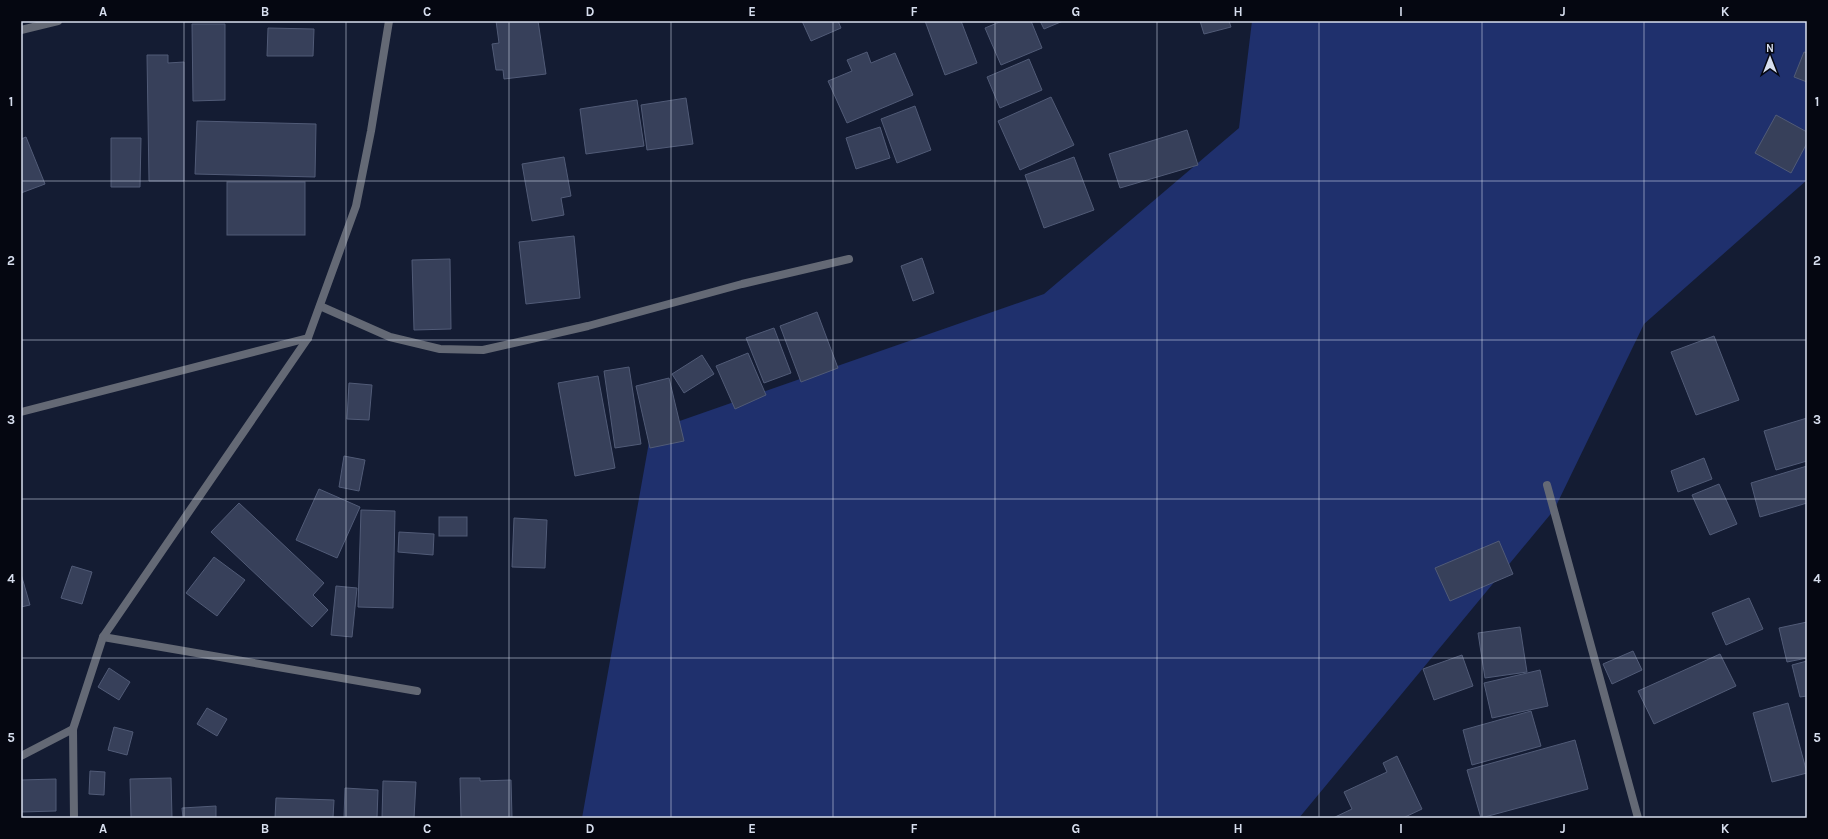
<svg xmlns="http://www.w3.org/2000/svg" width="1828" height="839" font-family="Karla,sans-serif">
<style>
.green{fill:#1f306d}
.building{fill:#37405a;stroke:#515b77}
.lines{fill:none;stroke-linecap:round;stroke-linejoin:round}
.street{stroke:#646975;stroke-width:8}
.grid{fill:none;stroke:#d7deee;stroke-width:1;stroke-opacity:0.55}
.neatline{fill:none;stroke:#d7deee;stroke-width:1.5}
.grid-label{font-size:13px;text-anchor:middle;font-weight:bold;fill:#d7deee}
</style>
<rect width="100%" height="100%" fill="#141c33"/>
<polygon class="green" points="1252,21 1807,21 1807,180 1644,324 1554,510 1299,818 582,818 651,431 1044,294 1239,128"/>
<g class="building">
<polygon points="496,21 538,21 546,74 504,79 503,70 496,70 492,44 499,43"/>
<polygon points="802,21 838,21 841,28 811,41"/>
<polygon points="925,21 961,21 977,63 945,75"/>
<polygon points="1002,21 1031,21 1042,48 1001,65 985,28"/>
<polygon points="1040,21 1063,21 1044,29"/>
<polygon points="1200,21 1229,21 1231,27 1204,34"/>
<polygon points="192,24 225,24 225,100 193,101"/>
<polygon points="268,28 314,29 313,56 267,56"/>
<polygon points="867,52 871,63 895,53 913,95 847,123 828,81 852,71 847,60"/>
<polygon points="1804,52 1807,53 1807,82 1794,77"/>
<polygon points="147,55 168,55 168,63 184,62 184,181 149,181"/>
<polygon points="1029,59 1042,90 1000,108 987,77"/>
<polygon points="1051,97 1074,145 1020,170 998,121"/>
<polygon points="686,98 693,144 647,150 641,105"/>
<polygon points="637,100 644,146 586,154 580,109"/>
<polygon points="915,106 931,150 897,163 881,119"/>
<polygon points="1776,115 1807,132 1807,143 1791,173 1755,153"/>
<polygon points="197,121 316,124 315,177 195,174"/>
<polygon points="880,127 890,158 856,169 846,138"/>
<polygon points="1187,130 1198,165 1120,188 1109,154"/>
<polygon points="26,137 45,184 21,193 21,139"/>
<polygon points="111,138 141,138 140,187 111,187"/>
<polygon points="564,157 571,196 561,198 564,215 532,221 522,164"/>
<polygon points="1074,157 1094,210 1044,228 1025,175"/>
<rect x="227" y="182" width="78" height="53"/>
<polygon points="574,236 580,298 526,304 519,242"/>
<polygon points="922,258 934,293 913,301 901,266"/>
<polygon points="450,259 451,329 414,330 412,260"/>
<polygon points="817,312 838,368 801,382 780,326"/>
<polygon points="774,328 791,373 764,383 746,338"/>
<polygon points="1714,336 1739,400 1696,415 1671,352"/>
<polygon points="748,353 766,395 735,409 716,366"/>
<polygon points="702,355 714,374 684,393 672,374"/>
<polygon points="629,367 641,444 615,448 604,371"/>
<polygon points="598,376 615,468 575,476 558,383"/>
<polygon points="669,378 684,441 650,448 636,386"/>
<polygon points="349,383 372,385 369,420 347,419"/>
<polygon points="1807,418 1807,461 1776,470 1764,431"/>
<polygon points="344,456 365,460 359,491 339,487"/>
<polygon points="1704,458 1712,479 1678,492 1671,471"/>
<polygon points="1807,466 1807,503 1760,517 1751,483"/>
<polygon points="1719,484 1737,524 1710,535 1692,495"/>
<polygon points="319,489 360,507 337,558 296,540"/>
<polygon points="239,503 324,583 313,595 328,610 312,627 211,532"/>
<polygon points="361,510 395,511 393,608 358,607"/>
<rect x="439" y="517" width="28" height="19"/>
<polygon points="514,518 547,520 545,568 512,567"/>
<polygon points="399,532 434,534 433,555 398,552"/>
<polygon points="1499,541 1513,574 1450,601 1435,568"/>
<polygon points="214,557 245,580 217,616 186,593"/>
<polygon points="72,566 92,572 82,604 61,598"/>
<polygon points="21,574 30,605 21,607"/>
<polygon points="336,586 357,588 352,637 331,635"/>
<polygon points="1749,598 1763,629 1726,645 1712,613"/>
<polygon points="1807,622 1807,658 1787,662 1779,628"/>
<polygon points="1520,627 1527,672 1485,678 1478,633"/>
<polygon points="1633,651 1642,670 1612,684 1603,664"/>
<polygon points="1720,654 1736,686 1654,724 1638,691"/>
<polygon points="1462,655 1473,686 1434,700 1423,669"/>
<polygon points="1807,661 1807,696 1800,697 1792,665"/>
<polygon points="109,668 130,682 119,700 98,687"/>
<polygon points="1540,670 1548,706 1492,718 1484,683"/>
<polygon points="1788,703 1807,773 1772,782 1753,713"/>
<polygon points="207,708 227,719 217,736 197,724"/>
<polygon points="1531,711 1541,746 1472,765 1463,730"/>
<polygon points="114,727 133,732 127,755 108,750"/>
<polygon points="1575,740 1588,789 1481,818 1467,770"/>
<polygon points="1397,756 1422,809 1403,818 1333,818 1352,809 1344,792 1387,772 1383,763"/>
<polygon points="90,771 105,772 104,795 89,794"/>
<polygon points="171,778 172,818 131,818 130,779"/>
<polygon points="460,778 480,778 480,781 511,780 512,818 461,818"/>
<polygon points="56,779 56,811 21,812 21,780"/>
<polygon points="383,781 416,782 414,818 382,818"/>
<polygon points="345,788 378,790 377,818 344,818"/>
<polygon points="276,798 334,800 333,818 275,818"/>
<polygon points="216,806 216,818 183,818 182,808"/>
</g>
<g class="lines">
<g class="street">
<polyline points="21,30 58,21"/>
<polyline points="320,306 390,337 440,349 483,350 588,326 742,284 849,259"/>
<polyline points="21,412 308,338"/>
<polyline points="1547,485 1638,818"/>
<polyline points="103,637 417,691"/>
<polyline points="21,756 73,729"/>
<polyline points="74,818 73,729 103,637 308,338 356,206 371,131 389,21"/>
</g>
</g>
<path class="grid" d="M184,21V818M346,21V818M509,21V818M671,21V818M833,21V818M995,21V818M1157,21V818M1319,21V818M1482,21V818M1644,21V818M21,181H1807M21,340H1807M21,499H1807M21,658H1807"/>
<rect width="1828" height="839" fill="none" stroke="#050711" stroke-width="44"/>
<g transform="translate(1770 58)" stroke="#050711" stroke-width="3" paint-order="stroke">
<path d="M0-3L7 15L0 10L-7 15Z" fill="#d7deee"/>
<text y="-6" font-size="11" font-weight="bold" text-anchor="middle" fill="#d7deee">N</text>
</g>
<rect x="22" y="22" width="1784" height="795" class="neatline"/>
<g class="grid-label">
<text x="103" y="16">A</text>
<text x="265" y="16">B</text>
<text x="427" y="16">C</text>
<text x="590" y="16">D</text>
<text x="752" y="16">E</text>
<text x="914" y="16">F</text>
<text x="1076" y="16">G</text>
<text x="1238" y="16">H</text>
<text x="1401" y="16">I</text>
<text x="1563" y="16">J</text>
<text x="1725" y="16">K</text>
<text x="11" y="106">1</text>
<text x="1817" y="106">1</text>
<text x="11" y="265">2</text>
<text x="1817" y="265">2</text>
<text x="11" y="424">3</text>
<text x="1817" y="424">3</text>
<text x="11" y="583">4</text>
<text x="1817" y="583">4</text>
<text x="11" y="742">5</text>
<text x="1817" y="742">5</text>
<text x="103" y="833">A</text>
<text x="265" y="833">B</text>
<text x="427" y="833">C</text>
<text x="590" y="833">D</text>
<text x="752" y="833">E</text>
<text x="914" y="833">F</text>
<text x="1076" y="833">G</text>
<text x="1238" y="833">H</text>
<text x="1401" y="833">I</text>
<text x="1563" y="833">J</text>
<text x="1725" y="833">K</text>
</g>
</svg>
